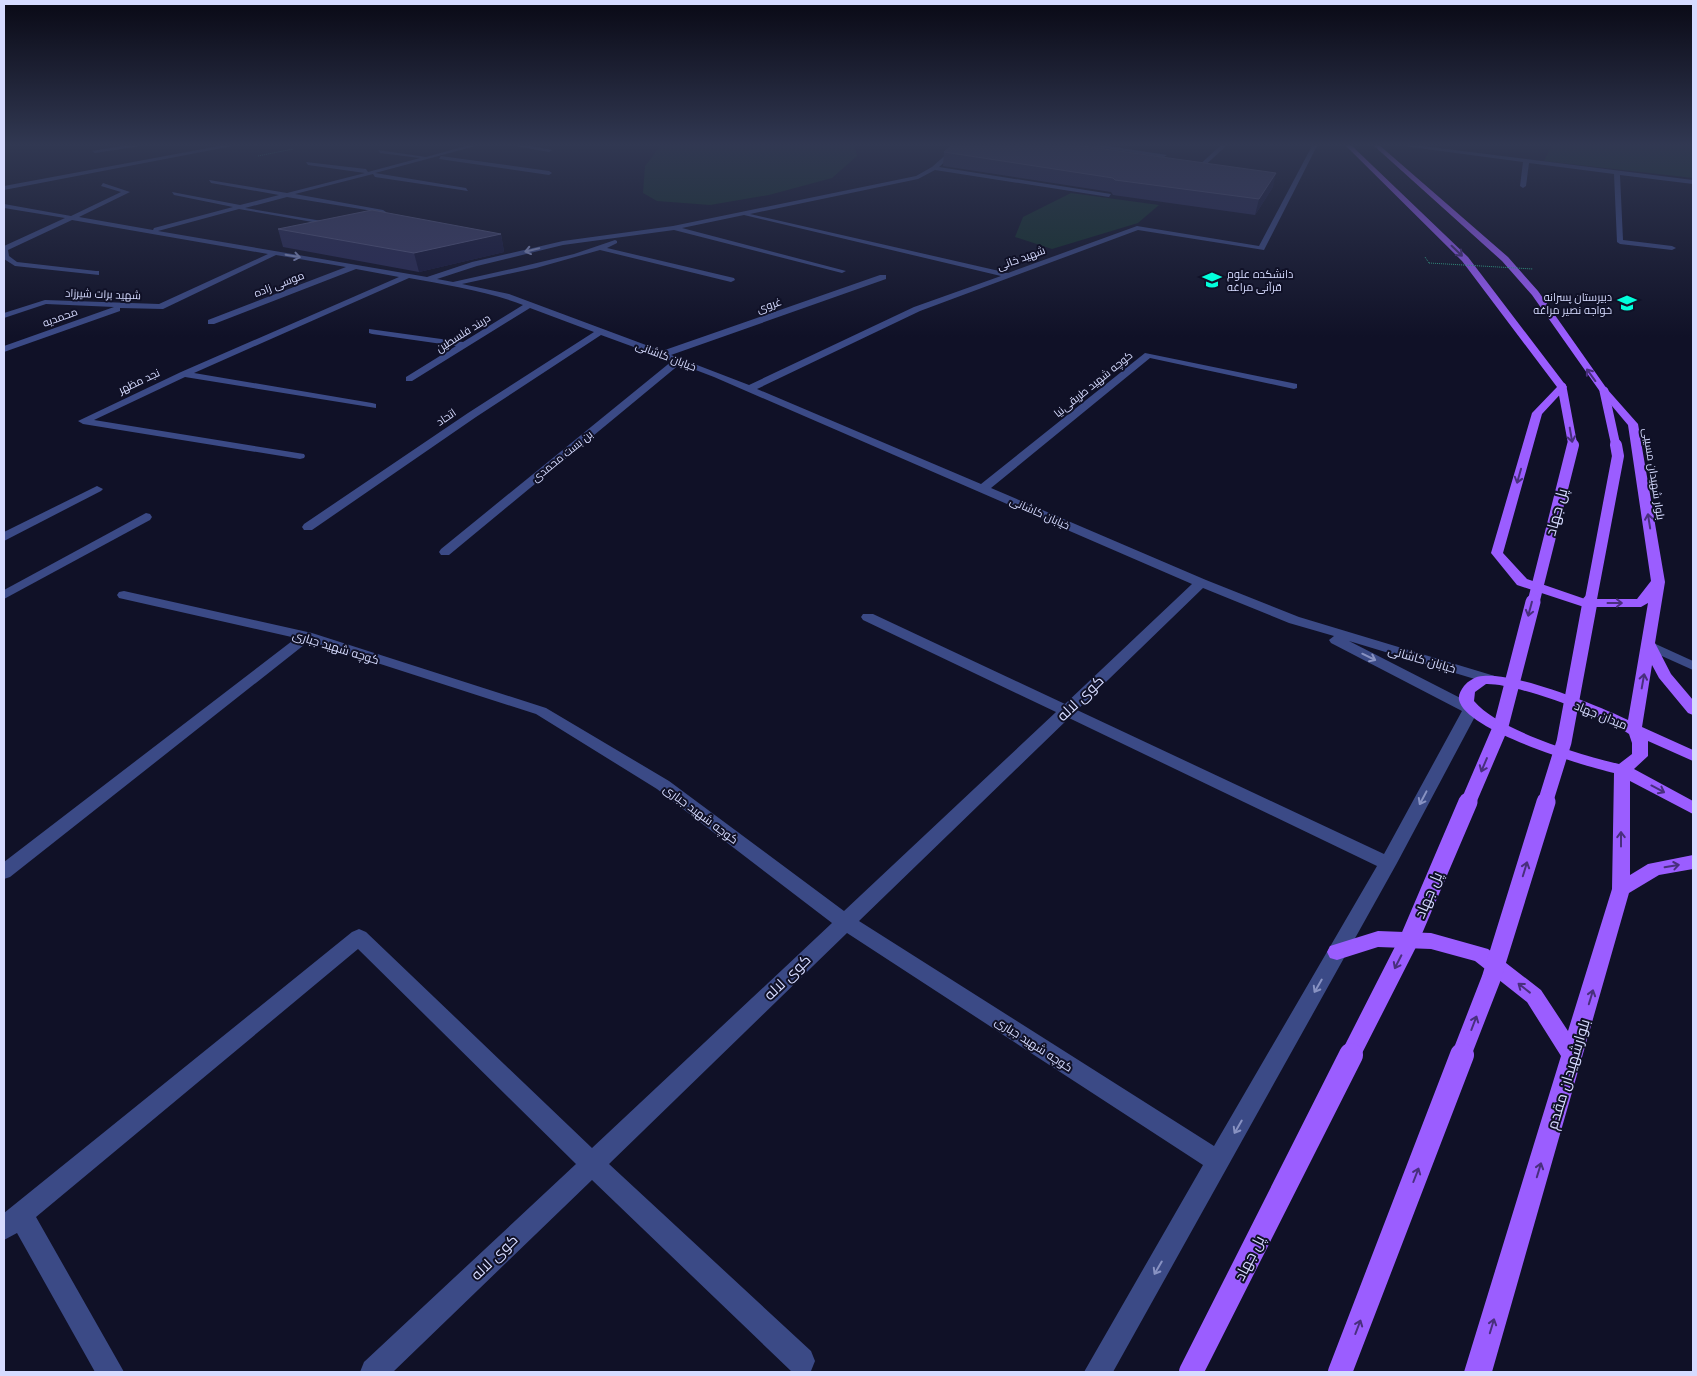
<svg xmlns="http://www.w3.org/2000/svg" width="1697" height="1376" font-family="Montserrat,Cairo,sans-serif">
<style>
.green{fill:#133129}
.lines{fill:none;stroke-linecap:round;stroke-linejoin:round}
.path{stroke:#2fb990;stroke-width:1;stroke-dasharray:1 1;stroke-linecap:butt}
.minor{fill:#3b4a86;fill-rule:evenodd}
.major{fill:#9b5dff;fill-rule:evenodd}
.path-bridge{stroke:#2fb990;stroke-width:1;stroke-dasharray:1 1;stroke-linecap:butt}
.major-bridge-far4{stroke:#9b5dff;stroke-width:9}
.major-bridge-far3{stroke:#9b5dff;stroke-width:12}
.major-bridge-far2{stroke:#9b5dff;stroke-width:15}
.major-bridge-far1{stroke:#9b5dff;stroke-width:19}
.major-bridge{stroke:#9b5dff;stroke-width:24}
.wall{fill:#292a55}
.shaded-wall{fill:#17183b}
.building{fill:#3c3d67;stroke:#54567f}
.oneway{stroke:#8892c2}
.oneway2{stroke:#482f7d}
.labels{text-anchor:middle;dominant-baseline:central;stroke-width:4;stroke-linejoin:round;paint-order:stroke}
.far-street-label{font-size:11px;fill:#d6dbff;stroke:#101127}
.far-poi-label{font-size:11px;fill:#d6dbff;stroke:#101127;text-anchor:start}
.street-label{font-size:12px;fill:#d6dbff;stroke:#101127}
.near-street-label{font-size:15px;fill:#d6dbff;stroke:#101127}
</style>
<rect width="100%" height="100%" fill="#101127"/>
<g class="green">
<polygon points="662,144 854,144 857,156 832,178 769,195 710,205 657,201 643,193 645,166"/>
<polygon points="1553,144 1693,144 1693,178 1544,161"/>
<polygon points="1071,193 1159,205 1138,223 1052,249 1015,237 1023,217"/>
</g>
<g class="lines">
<g class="path">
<polyline points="258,156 293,149"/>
<polyline points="1425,257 1429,263"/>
</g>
<g class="minor">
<polygon points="135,144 154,144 95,153 92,151"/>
<polygon points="230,144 243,144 4,190 4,186"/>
<path d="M473,144H483L375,173L466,188L468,191L375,177L373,174L295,194L383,210L386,212L385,213L287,197L245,208L322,221L324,222V224L239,209L158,231L427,277L472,262L563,241L673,226L916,176L932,167L958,144H964L939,167L1111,194L1109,197L935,170L918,179L750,214L1008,273L1137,226L1259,246L1313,144H1318L1264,250L1138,230L920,311L757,389L981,484L1145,353L1297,384V388L1294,389L1150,358L991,488L1206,580L1299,617L1498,677L1500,680L1498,683H1488L1349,641L1476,706L1479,709L1397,863L1113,1372H1084L1203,1165L847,933L609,1164L811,1351L815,1361L811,1371L807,1372L791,1371L592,1180L393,1372H360L364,1362L576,1164L358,949L36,1217L124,1372H95L17,1233L4,1240V1213L352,932L359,929L366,932L592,1148L832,923L657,789L536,714L309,641L10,877L4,879V862L296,638L119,598L117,595L119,592L124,591L312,633L546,708L669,781L844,911L1056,712L863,620L861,617L863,614H873L1065,704L1192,584L714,377L680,364L449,555H441L439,552L441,549L672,361L601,335L476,417L312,530H304L302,527L304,524L468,413L594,332L530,308L412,381H406V377L456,346L372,334L369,333V329L463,342L523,305C487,291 447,285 409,278L194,373L372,403L376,404V408L185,377L94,420L304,454L305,456L304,458L300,459L83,424L78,421L181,372L399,277L356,269L214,324H208V320L346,267L276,255L163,309L120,308V311L4,352V346L114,307L46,304L4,318V313L45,300L159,304L268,254L72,220L8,250L9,256L17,262L96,271H99V275L15,266L4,259V246L65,218L4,208V204L71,216L121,192L101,186L103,183L130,192L79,217L153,230L154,228L233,207L174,195L172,192L240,205L279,195L211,183L209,180L287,193L365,173L308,165L306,162L366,169L368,172L420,158L380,153L378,150L426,157ZM744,215L1001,276L914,307L749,385L671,355L886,279V275H880L662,351L509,294L462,284L536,268L600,250L731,282L735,280L734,278L607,248L617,243V241L615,240L574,254L516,268L453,282L437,279L477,266L563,245L674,230L842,273L846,271L682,228ZM1203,588L1289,623L1334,636L1329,640L1331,643L1462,711L1384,854L1077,710ZM1069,718L1377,866L1214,1146L859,921Z"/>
<polygon points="504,144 521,144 552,150 549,152"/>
<polygon points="1077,144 1095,144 1167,155 1164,157"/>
<polygon points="1222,144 1228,144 1197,173 1189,173 1189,171 1194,170"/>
<polygon points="1389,144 1407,144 1693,180 1693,184 1620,175 1623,240 1672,246 1676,248 1672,250 1620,244 1617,242 1614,174 1529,163 1526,186 1523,188 1520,186 1523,162"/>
<polygon points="441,156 549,171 552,173 549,175 439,159"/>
<polygon points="97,486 103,489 101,491 4,541 4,532"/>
<polygon points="146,513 150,514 152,517 150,520 4,599 4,590"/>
<polygon points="1649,641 1693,661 1693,670 1644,648 1642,645 1644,642"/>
</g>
<path class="major" d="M1344,144H1350L1468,257L1567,387L1542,414L1503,553L1527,579L1585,599H1637L1651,581L1628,425L1601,393L1532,295L1502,261L1372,144H1378L1508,257L1538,291L1607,389L1638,424L1665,582L1655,643L1671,674L1693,700V715L1688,713L1659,678L1652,665L1642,727L1693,750V761L1648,741V756L1634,769L1693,801V814L1630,781V875L1648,864L1693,855V869L1659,875L1629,893L1492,1372H1464L1561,1056L1527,1002L1475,961L1431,949L1378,947L1337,960L1330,958L1327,952L1330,946L1378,931L1431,933L1481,947L1488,949L1541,990L1568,1031L1612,889L1614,773C1584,766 1466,731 1459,700C1458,695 1461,690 1464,686C1468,681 1476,676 1483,676C1515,672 1597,705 1628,720L1648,603L1641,607H1584L1517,585L1491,553L1532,413L1557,387L1462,261ZM1486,684C1516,683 1604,716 1629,734L1632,743V754L1619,764C1581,755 1499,731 1474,701L1475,692Z"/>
<polyline class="path-bridge" points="1429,263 1533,269"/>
<g class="major-bridge-far4">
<polyline points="1562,387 1573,446"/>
<polyline points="1604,391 1616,446"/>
</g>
<g class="major-bridge-far3">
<polyline points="1533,604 1573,445"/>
<polyline points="1590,604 1618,456 1616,445"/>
</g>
<g class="major-bridge-far2">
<polyline points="1468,803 1501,726 1533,602"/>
<polyline points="1545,803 1564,742 1590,602"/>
</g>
<g class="major-bridge-far1">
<polyline points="1350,1056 1409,940 1468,802"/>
<polyline points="1461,1056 1491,979 1546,802"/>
</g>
<g class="major-bridge">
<polyline points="1191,1372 1351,1055"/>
<polyline points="1340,1372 1462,1055"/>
</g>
</g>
<g class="wall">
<polygon points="944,152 1273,187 1255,215 1113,195 1111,192 943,166"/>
<polygon points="278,229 501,234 504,252 419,272 283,247"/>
</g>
<g class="shaded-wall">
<polygon points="1276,173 1273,187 1255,215 1259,199"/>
<polygon points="501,234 504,252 419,272 414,253"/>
</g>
<g class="building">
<polygon points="953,144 1069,144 1276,173 1259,199 1115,180 1113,178 944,152"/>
<polygon points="372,210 501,234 414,253 278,229"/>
</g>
<defs><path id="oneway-shaft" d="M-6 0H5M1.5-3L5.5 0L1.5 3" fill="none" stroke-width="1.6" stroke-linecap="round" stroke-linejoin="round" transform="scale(1.25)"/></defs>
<g class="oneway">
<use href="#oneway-shaft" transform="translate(532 250) rotate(167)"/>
<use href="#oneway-shaft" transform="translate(293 256) rotate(10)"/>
<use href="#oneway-shaft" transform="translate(1369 657) rotate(26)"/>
<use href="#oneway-shaft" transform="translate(1423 798) rotate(118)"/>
<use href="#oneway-shaft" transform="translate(1318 986) rotate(120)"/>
<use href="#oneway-shaft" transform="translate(1238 1127) rotate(120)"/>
<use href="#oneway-shaft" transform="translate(1158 1268) rotate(120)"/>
</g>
<g class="oneway2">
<use href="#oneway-shaft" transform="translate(1457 251) rotate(44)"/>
<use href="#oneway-shaft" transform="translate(1591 375) rotate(-126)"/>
<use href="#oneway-shaft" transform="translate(1571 435) rotate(80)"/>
<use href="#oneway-shaft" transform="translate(1519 476) rotate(106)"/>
<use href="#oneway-shaft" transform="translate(1649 521) rotate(-99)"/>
<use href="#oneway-shaft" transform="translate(1615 603)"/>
<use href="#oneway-shaft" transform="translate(1530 609) rotate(105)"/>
<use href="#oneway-shaft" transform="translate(1643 681) rotate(-80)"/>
<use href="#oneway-shaft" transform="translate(1484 765) rotate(113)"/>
<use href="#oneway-shaft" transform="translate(1658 789) rotate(28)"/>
<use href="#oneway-shaft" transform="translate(1621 839) rotate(-90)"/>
<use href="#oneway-shaft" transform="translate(1672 866) rotate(-9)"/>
<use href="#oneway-shaft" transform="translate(1525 869) rotate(-73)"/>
<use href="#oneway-shaft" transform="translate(1398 962) rotate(117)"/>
<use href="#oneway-shaft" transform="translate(1524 988) rotate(-142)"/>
<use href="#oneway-shaft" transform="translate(1591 997) rotate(-73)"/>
<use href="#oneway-shaft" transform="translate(1474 1023) rotate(-69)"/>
<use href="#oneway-shaft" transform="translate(1539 1170) rotate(-73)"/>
<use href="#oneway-shaft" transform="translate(1416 1175) rotate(-69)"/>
<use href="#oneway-shaft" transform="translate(1492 1326) rotate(-73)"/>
<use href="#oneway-shaft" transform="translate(1358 1327) rotate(-69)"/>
</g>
<linearGradient id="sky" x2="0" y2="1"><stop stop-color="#090915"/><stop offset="0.43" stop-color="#313852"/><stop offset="1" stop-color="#313852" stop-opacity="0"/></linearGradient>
<rect width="1697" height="337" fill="url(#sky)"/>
<defs>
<g id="university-bare" transform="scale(1.5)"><path d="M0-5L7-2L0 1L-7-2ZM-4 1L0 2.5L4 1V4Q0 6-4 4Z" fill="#02ffdb" stroke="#101127" stroke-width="2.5" paint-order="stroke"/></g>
<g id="school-bare" transform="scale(1.5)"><path d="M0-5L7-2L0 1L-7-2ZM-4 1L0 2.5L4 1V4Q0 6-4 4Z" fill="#02ffdb" stroke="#101127" stroke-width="2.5" paint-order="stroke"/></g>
</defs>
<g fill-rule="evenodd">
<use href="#university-bare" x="1212" y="280"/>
<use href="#school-bare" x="1627" y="303"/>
</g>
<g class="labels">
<g class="far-street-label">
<text transform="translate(1021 258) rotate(-20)">شهید خانی</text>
<text transform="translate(279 284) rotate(-21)">موسی زاده</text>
<text transform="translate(103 294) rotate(2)">شهید برات شیرزاد</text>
<text transform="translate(769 305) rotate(-19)">غروی</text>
<text transform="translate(60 317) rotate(-20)">محمدیه</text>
<text transform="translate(463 333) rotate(-32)">دربند فلسطین</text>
<text transform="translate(666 356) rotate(21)">خیابان کاشانی</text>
<text transform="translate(139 381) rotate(-25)">نجد مظهر</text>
<text transform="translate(1093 384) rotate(-39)">کوچه شهید طریقی‌نیا</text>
<text transform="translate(446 417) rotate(-34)">اتحاد</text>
<text transform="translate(562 456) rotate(-39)">بن بست محمدی</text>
<text transform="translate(1654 474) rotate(81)">بلوار شهیدان مسیبی</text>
<text transform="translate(1040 513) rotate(24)">خیابان کاشانی</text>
</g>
<g class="far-poi-label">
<text x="1227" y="274">دانشکده علوم<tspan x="1227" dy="13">قرآنی مراغه</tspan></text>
<text x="1612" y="297" text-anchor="end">دبیرستان پسرانه<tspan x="1612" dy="13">خواجه نصیر مراغه</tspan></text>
</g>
<g class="street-label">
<text transform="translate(336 647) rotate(17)">کوچه شهید جباری</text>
<text transform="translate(1422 659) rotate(16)">خیابان کاشانی</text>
<text transform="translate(1601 715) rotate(22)">میدان جهاد</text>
<text transform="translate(701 814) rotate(37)">کوچه شهید جباری</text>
<text transform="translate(1034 1044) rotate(33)">کوچه شهید جباری</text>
</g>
<g class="near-street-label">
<text transform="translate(1556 512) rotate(-75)">پل جهاد</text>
<text transform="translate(1080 698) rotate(-44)">کوی لاله</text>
<text transform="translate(1428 895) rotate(-67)">پل جهاد</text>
<text transform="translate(787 977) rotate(-44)">کوی لاله</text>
<text transform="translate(1568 1074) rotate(-73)">بلوارشهیدان مقدم</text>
<text transform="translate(494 1257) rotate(-44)">کوی لاله</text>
<text transform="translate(1249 1258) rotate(-63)">پل جهاد</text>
</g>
</g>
<rect width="1697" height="1376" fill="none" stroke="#d6dbff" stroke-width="10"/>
</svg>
